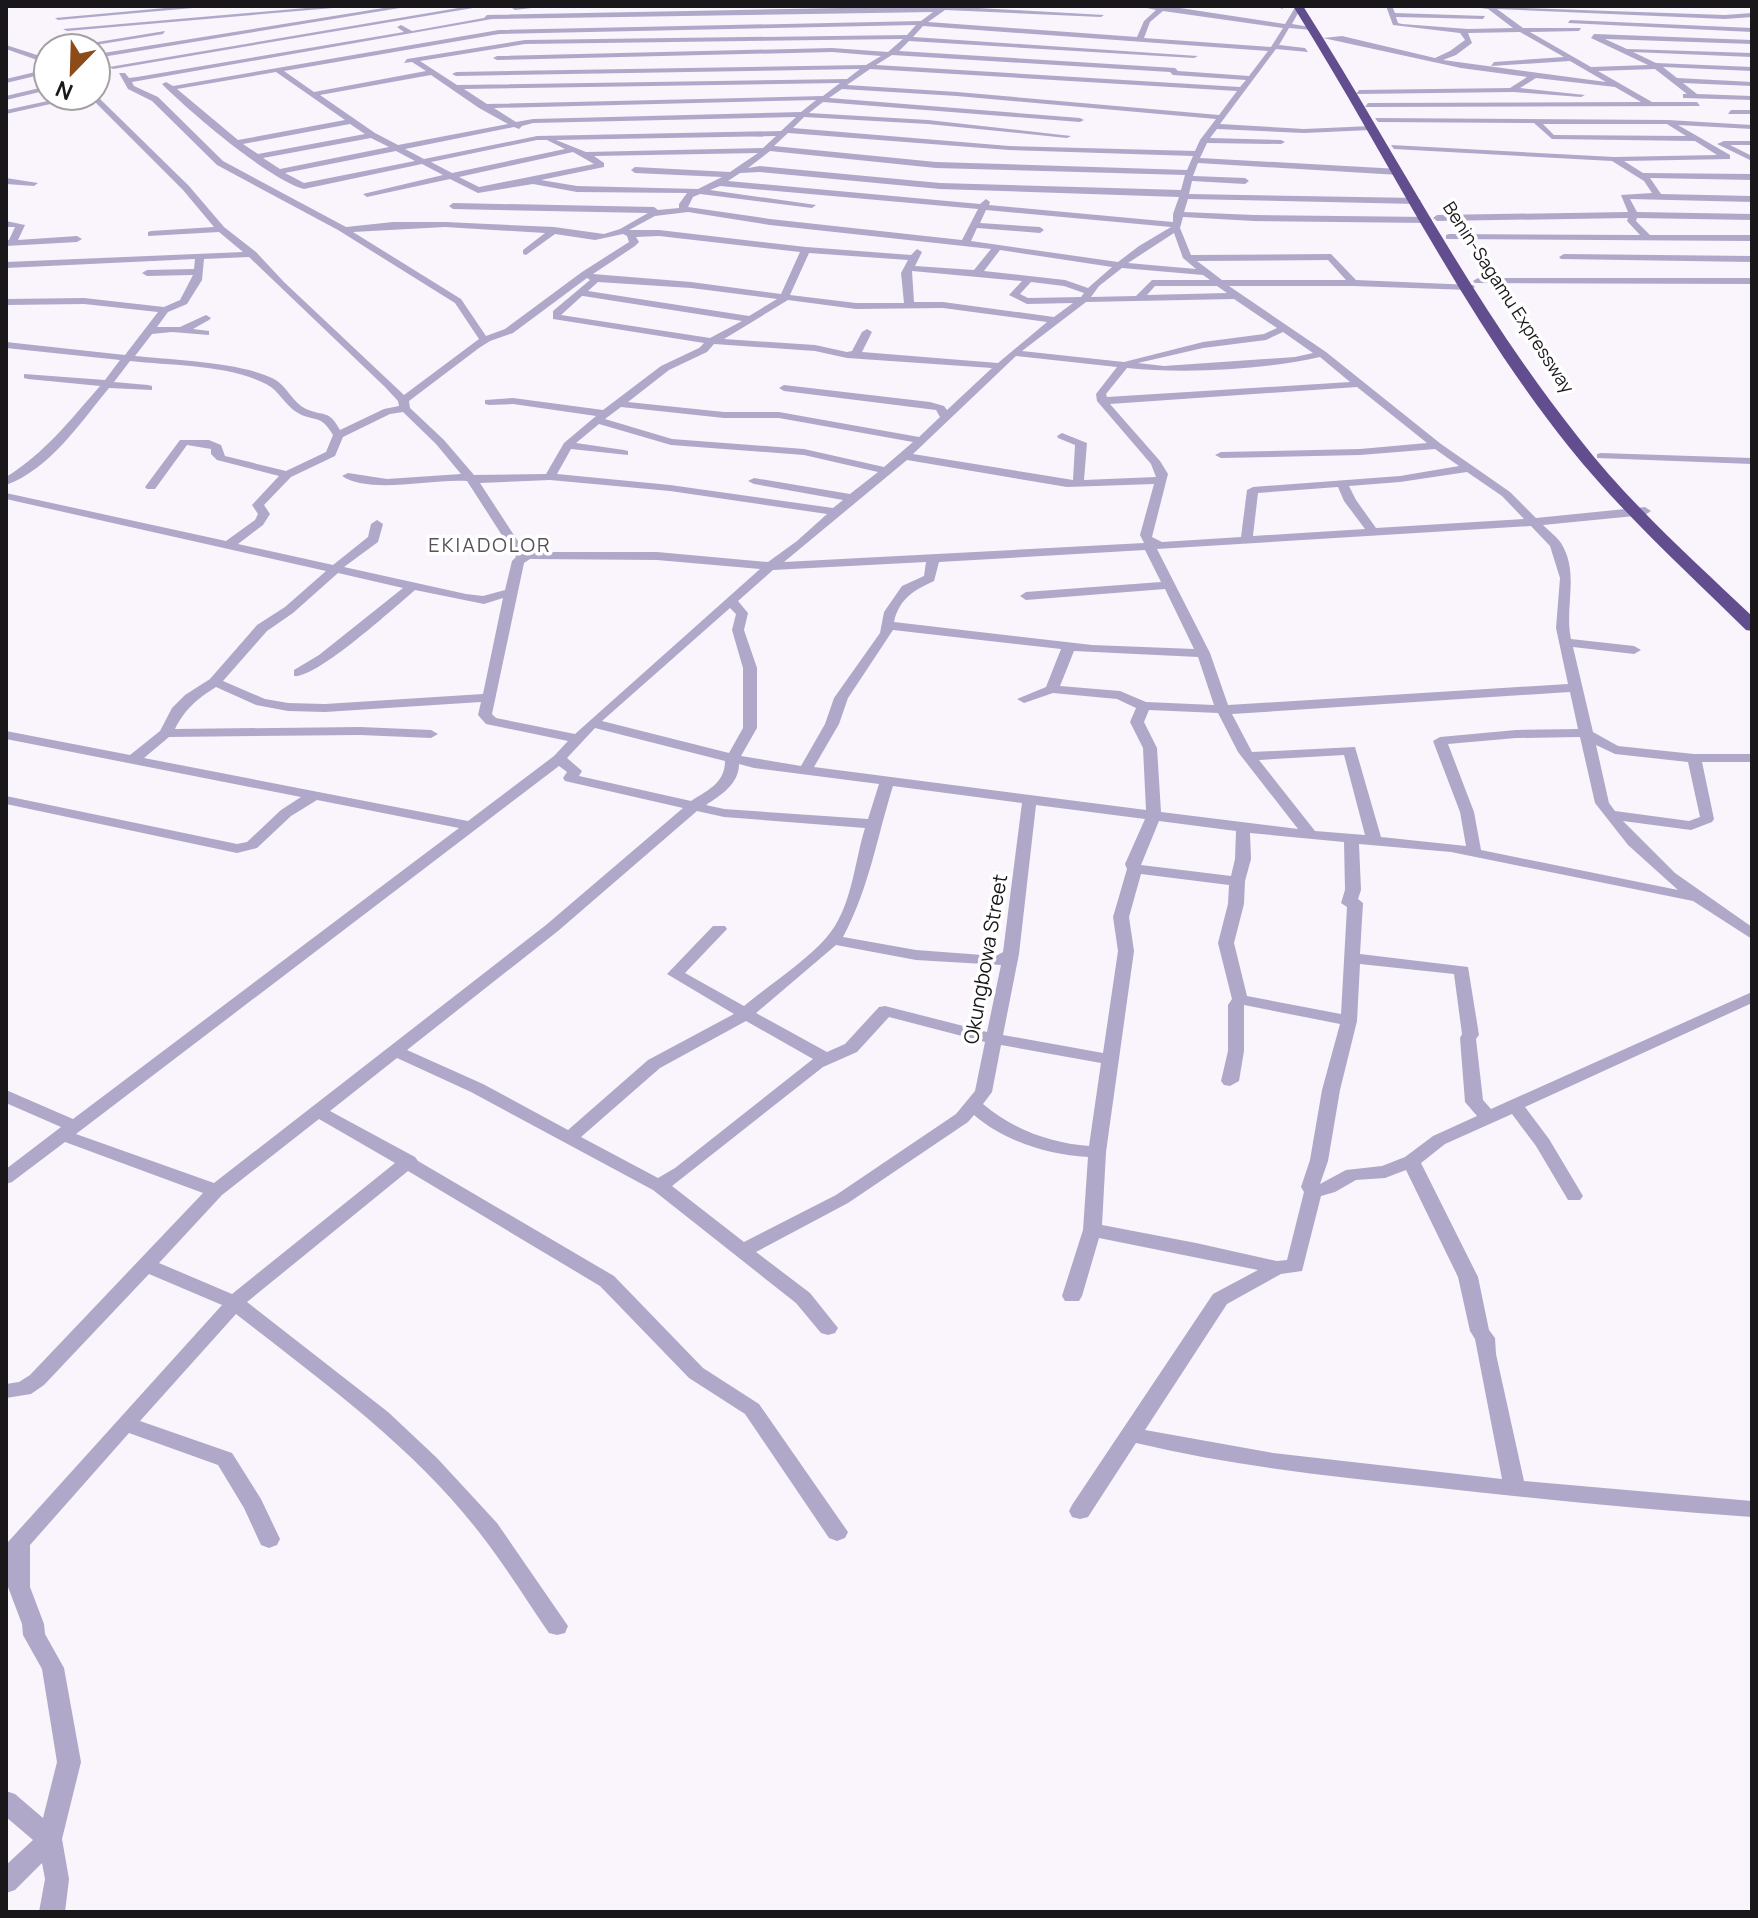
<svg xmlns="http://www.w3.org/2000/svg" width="1758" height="1918" font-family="Manrope,sans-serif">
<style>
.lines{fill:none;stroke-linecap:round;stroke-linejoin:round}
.minor{fill:#b0a8c9;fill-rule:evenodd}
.highway{fill:#624d8f;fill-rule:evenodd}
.labels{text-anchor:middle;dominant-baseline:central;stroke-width:7;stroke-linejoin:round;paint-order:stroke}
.far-street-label{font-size:18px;fill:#19171a;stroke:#fff}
.far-quarter-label{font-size:20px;letter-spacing:2px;fill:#575259;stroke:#fff}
.street-label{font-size:20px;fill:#19171a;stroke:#fff}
</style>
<rect width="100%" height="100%" fill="#faf4fd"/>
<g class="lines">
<g class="minor">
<polygon points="187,6 204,7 58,20 55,18"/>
<polygon points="329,6 345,7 67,31 63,29"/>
<polygon points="396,6 412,6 96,58 97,54"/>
<polygon points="470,6 485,6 113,69 109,67"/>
<polygon points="548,6 515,10 512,8 515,6"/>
<path d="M942,6L1104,15L1101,17L945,10L928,22L1137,37L1144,21L1156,10L1138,6H1167L1285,24L1296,6H1302L1292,24L1316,28L1312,30L1289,28L1279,45L1305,48L1308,52L1276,49L1220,124L1304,129L1371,126L1375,128L1371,130L1304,133L1217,129L1210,138L1281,140L1285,142L1281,144L1207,143L1200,158L1399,169L1403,172L1399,175L1198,163L1193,176L1245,178L1249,181L1245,184L1192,181L1189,194L1417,198L1421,201L1417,204L1188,199L1184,212L1254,215L1428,217L1432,220L1428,223L1254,221L1183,217L1180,228L1191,255L1331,254L1356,280L1473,285L1475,287L1470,290L1353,286H1229L1326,352L1441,444L1510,492L1536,518L1645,507L1651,511L1645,515L1543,525C1549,531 1557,537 1561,543C1580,573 1564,607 1571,639L1634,646L1641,650L1634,654L1573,647L1593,732L1618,746L1694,754H1752V762H1702L1714,819L1712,822L1691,830L1623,821L1675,873L1752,927V939L1693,901L1451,852L1359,844L1361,890L1358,899L1363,903L1360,954L1468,967L1479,1035L1476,1039L1483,1100L1491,1109L1752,992V1003L1525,1107L1549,1139L1583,1196L1580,1200H1568L1536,1146L1512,1114L1445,1144L1421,1163L1478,1277L1489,1330L1495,1338L1496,1354L1524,1481L1752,1501V1517C1645,1510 1538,1499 1431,1487C1332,1477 1233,1466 1136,1443L1088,1517L1080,1519L1072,1517L1069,1511L1072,1505L1213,1294L1258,1270L1099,1238L1082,1296L1079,1301H1065L1062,1296L1083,1230L1088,1157C1048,1155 1004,1141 974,1115L968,1122L848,1203L756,1252L810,1293L838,1328L835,1333L828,1335L821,1333L796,1303L653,1190L471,1092L397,1058L330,1111L415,1157L418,1161L614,1276L703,1368L759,1404L848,1532L845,1538L837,1541L829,1538L745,1414L689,1378L600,1286L408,1171L247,1302L388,1412L437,1458L497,1523L568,1626L565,1633L557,1635L549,1633C527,1601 506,1567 482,1536C415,1448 323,1382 236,1314L140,1421L232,1453L261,1499L280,1539L277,1545L269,1548L261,1545L244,1508L218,1465L129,1433L30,1545V1587L44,1624L45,1634L64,1668L81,1762L62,1839L69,1879L65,1912H39L45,1879L42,1863L15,1890L6,1893V1865L33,1840L6,1817V1791L15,1794L43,1818L57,1762L42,1669L23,1635L22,1624L8,1587V1542L222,1305L149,1274L44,1385L31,1394L6,1398V1384L19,1382L30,1375L203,1193L65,1142L12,1182L6,1184V1169L61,1127L6,1103V1090L73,1119L459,828L317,800L291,816L257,848L237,853L6,804V796L237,844L247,842L281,810L301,797L6,739V731L130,755L160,731L172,708L185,695L210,679L257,625L285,607L326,571L6,499V493L226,541L255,520L258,514L252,505L279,476L217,460L211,454V449L187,445L155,489H147L145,487L180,440H209L221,445L225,456L286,471L326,452L333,435C320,413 316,423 298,413C285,406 279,390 266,384C226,364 173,366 130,361L114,382L148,385L152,386V390L109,388C80,423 50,469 6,485V477C45,453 71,419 100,386L28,379L24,378V374L105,380L120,360L6,348V342L125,355L158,312L84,304L6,305V299L84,298L164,307L180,300L193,275L147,276L142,273L147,270L194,269L195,259L6,268V262L243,252L219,232L148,236V232L151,231L214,227L183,190L89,96L96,95L189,186L224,227L256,252L284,282L404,395L479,339L455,303L338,230L217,165L152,101L128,89L119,73H125L129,78L137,77L404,32L397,27L401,25L412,31L484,18L487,15ZM1163,11L1283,28L1271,47L1144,38L1150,22ZM933,12L921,21L499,30L173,86L166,82L162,84C190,112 268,179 304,189L422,164L443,175L363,194L367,197L450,179L478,193L533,184L577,192L687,193L679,204V208L658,210L654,207L453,203L449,206L453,209L648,213L620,229L604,234L554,227L445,222H393L346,227L223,161L158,97L134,86L132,82L492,19ZM916,25L907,35L525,40L407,59L404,63L412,62L426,71L314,92L284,71L499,34ZM923,26L1268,51L1249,76L1178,71L1175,68L899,51L909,41L1194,58L1198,56L913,37ZM903,39L888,52L832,48L497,56L493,58L497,60L832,52L881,56L866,65L456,72L452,74L456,76L860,69L847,79L457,85L420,61L525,44ZM892,55L1170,72L1173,75L1246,80L1240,87L876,65ZM870,69L1237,91L1219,115L957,92L847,85ZM276,72L345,120L238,140L177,89ZM431,75L479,108L508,124L398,145L375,133L320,95ZM840,83L823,96L487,104L464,89ZM842,89L957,96L1216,119L1200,140L1195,151L1009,146L793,128L804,117L928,124L1067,138L1071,136L928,120L809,113L823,102L1080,122L1084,120L1080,118L829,98ZM816,100L801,112L533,119L516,122L494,108ZM796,117L781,131L537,136L424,159L405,149L514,127L519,129L522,126L533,123ZM350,124L365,134L258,154L243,144ZM788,133L1009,150L1193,156L1187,170L936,162L774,146ZM776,136L763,148L586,152L556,140ZM371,138L389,147L280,169L263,158ZM537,140H547L565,149L452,173L431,162ZM396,151L415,161L304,183L285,173ZM770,151L936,168L1185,175L1181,190L940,183L760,166L748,168ZM573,152L594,164L479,187L459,177ZM758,153L730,172L635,167L631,170L635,173L722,177L698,189L577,186L541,180L604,167V163L594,156ZM760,172L940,189L1179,197L1173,214V222L989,205L990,202L986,199L980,204L728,181L740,173ZM720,186L978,209L962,240L770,219L688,207L693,197L700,194L812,208L816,205L710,190ZM986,210L1171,227L1139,246L1118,262L971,241L977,228L1040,233L1044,230L1040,227L980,223ZM688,212L770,225L991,249L974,270L915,266L922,252L917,249L911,255L806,247L659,230H629L655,216ZM445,227L545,233L523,250V254L526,255L555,234L595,240L623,234L627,236L629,242L582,272L505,329L486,336L461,299L353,232ZM1174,233L1183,258L1196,269L1128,263ZM659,236L800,252L781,294L691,282L593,274L635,246L639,242L636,237ZM1000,250L1112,267L1088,288L1065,280L984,271ZM809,253L908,260L901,273L904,303H856L790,295ZM249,257L385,387L398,401L399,406L384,409L340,430C329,409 324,417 306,409C293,403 287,386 274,379C241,362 173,360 135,356L152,334L172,332L209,335V331L193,329L209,320L211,318L206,315L180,327H157L168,312L187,304L202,280L204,259ZM1328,260L1346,280H1222L1197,261ZM1122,268L1203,275L1210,280H1152L1136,296L1091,297L1099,286ZM912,271L1022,281L1009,295L1027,304L1073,303L1054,317L943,302H914ZM587,278L590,280L553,311V319L704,343L699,348L661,366L603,410L513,398L485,400V404L489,405L513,404L596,416L564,443L546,474L474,475L444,440L410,408L409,401L479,348L490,341L513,333ZM598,282L691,288L777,299L749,316L588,291ZM1031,282L1064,286L1084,293L1081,297L1028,298L1020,294ZM1155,286H1217L1227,293L1147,295ZM582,296H583L742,321L710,338L561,315ZM1234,299L1277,328L1264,334L1203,342L1124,362L1022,351L1086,302ZM788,300L856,309L943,308L1047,322L998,363L862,352L872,332L867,329L862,332L852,351L847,352L815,345L724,339ZM1283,332L1313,353L1295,357L1164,366L1138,363L1203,348L1266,340ZM714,344L815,351L847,358L992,368L947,410L944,406L930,402L784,385L779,388L784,391L936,410L940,417L919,437L779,412H724L628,402L669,370L707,352ZM1016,356L1117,367L1096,394L1097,401L1151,464L1156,477L1084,480L1087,443L1062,433L1057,436L1058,438L1075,445L1073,480L913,454ZM1320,357L1350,382L1107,397L1106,394L1127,368C1184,374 1264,370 1320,357ZM1357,387L1427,443L1360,449L1221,452L1215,455L1221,458L1360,455L1435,449L1459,466L1400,476L1253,487L1247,490L1241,537L1162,542L1152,537L1168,474L1160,461L1110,404ZM621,407L724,418H779L913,442L884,467L804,449L672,439L605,419ZM403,412L436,444L461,474L387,479L348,473L342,476C371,495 432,478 467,481L516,557L512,561L505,590L483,596L466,594L344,567L378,542L383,524L377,520L371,524L368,537L333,565L238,544L263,525L270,514L264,505L291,477L335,456L343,437L390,414ZM599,424L671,445L804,455L878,472L850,494L754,478L748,481L754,484L843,500L833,508L670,485L557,474L571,449L628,455V451L624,450L576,443ZM907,460L1067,487L1154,484L1140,535L1144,543L784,562ZM1467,472L1502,496L1524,519L1376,528L1356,500L1349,486L1400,482ZM550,480L670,491L827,514L797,541L768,562L657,552H525L480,483ZM1338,487L1344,501L1365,529L1253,536L1258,493ZM1531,526L1550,546L1560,578L1556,628L1568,684L1228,705L1210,653L1157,549ZM1145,550L1161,582L1026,592L1020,596L1026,600L1165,589L1194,649L1092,645L894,622C899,599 914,590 934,581L939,562ZM530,559L657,560L760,569L575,734L496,718L492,714L524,563ZM926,562L924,576L902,586L884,612L880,633L834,698L825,724L801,766L741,756L757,728V668L744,630L748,613L738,601L773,570ZM338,573L403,588L319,655L294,670V676C316,679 395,607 415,590L484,604L503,598L483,694L325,704L288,703L265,699L223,681L267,631L293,613ZM730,608L736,614L732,630L743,668V728L729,753L602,721ZM893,630L1061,649L1046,687L1017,699L1024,703L1053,693L1117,699L1136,708L1130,722L1143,748L1146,810L814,767L839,724L848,698ZM1074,651L1198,657L1214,705L1146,702L1120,691L1060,686ZM216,687L256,705L288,711L325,712L481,702L478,715L486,724L568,741L554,756L468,821L144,758L169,737L360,735L431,738L438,734L431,730L360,727L175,729C185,709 197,699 216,687ZM1570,692L1578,729L1516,730L1440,737L1433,741L1460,812L1466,846L1381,837L1355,747L1252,752L1232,714ZM1149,710L1218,713L1238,752L1298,829L1161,812L1157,748L1144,722ZM595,728L725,761C725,783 708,790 691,801L579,776L582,771L567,758ZM1580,737L1595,803L1628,845L1678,890L1481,850L1474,812L1448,744L1516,738ZM1596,745L1615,754L1688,762L1700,817L1689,821L1615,811L1609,803ZM1344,755L1365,835L1315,831L1259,760ZM739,764L754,768L879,784L868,819L724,809L706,805C721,795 739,784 739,764ZM559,766L567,772L563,778L565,781L683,808L546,925L214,1183L76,1134ZM893,786L1022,803L1003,952L996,956L916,950L843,937C869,889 877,837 893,786ZM1036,805L1145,819L1125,864L1127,869L1113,917L1118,951L1103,1053L1003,1035L1019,954ZM697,811L724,817L865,828C854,863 852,909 826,938C806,961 768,986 744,1006L685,973L727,929L725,926H713L667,974L734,1014L648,1060L568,1130L483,1084L407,1050L558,931ZM1159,821L1236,831L1235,859L1231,876L1141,865ZM1250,833L1344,842L1345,890L1341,903L1347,907L1341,1014L1247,996L1234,943L1244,904L1245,881L1251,859ZM1141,874L1229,885L1228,904L1218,943L1232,999L1228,1005V1051L1221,1081L1224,1085L1230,1086L1239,1081L1244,1051V1005L1340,1024L1322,1090L1310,1160L1301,1187L1304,1192L1287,1260L1277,1261L1196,1243L1102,1225L1106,1152L1134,951L1129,917ZM836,945L916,960L1001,965L987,1032L885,1006L879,1007L845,1044L827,1052L756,1013ZM1360,964L1454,974L1462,1034L1460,1038L1465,1102L1477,1116L1433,1136L1405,1157L1382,1166L1346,1170L1320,1184L1328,1161L1340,1090L1357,1021ZM889,1017L985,1042L975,1091L956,1114L836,1195L744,1242L672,1186L823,1067L857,1052ZM746,1021L813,1059L675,1168L658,1178L581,1137L660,1068ZM1001,1045L1101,1063L1089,1146C1050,1143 1012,1129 983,1104L992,1092ZM319,1119L395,1163L232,1294L159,1263L222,1195ZM1406,1170L1458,1277L1470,1331L1475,1339L1502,1479L1273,1453L1145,1430L1227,1304L1281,1274L1302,1271L1321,1196L1335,1192L1356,1180L1385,1178Z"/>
<polygon points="1285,6 1282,9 1279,7 1279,6"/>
<path d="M1386,6H1392L1395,13L1485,16L1483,19L1396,17L1398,23L1402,24L1468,29L1513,28L1488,9L1465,6L1725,15L1752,13V17L1725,19L1497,9L1523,28H1581L1579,31L1530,32L1591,67L1648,65L1591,38L1594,34L1752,40V44L1605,39L1627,49L1752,53V57L1633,52L1656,63L1752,67V71L1663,67L1677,78L1752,82V86L1683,83L1697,94L1752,96V100L1683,98V94H1687L1655,69L1598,71L1652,102H1697L1700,106L1365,107L1368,103L1641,102L1615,87L1536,78L1520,88L1585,95L1581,97L1514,92L1356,94L1359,90L1510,88L1527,77L1461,68L1323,38L1342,36L1435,58L1450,51L1465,40L1460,33L1393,25ZM1520,32L1564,57L1494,62L1491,66L1570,61L1606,82L1443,60L1456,55L1472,43L1468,33Z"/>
<polygon points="1570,20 1752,28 1752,32 1568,23"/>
<polygon points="165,31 163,34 83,47 79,45"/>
<polygon points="6,45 40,56 41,58 37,60 6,49"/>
<polygon points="48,69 48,73 6,83 6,79"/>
<polygon points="48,86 48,90 6,100 6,96"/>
<polygon points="71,96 86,96 6,114 6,110"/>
<polygon points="1731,110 1752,110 1752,114 1728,114"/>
<path d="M1375,118L1668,120L1752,125V129L1678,125L1730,155V159L1624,161L1643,173L1752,174V180L1650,178L1661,194L1752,196V202L1630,199L1637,212L1752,214V220L1637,218L1636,221L1650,235H1752V241L1446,239V235L1449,234L1640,235L1627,221L1628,218L1437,221L1433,218L1437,215L1628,212L1621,195L1652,193L1644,181L1612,161L1394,149L1391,145L1614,157L1717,155L1695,141L1552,139L1534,123L1378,122ZM1543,124H1667L1686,136L1554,135Z"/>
<polygon points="1724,141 1752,141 1752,145 1730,145 1752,156 1752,161 1717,144"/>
<polygon points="6,178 38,183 34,186 6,184"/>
<polygon points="6,221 25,225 18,240 77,236 82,239 77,242 6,246 6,240 9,240 15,227 6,227"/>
<polygon points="1564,254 1752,256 1752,262 1561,259 1559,257"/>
<polygon points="1478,278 1752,278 1752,284 1475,283 1473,281"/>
<polygon points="1601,453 1752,458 1752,464 1597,458 1597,454"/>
</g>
<path class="highway" d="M1293,6H1303C1394,149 1472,304 1578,437C1629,503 1692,559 1752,616V631L1746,630C1685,570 1622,513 1569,447C1461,312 1385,152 1293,6Z"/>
</g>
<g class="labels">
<g class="far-street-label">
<text transform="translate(1509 297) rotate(57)">Benin-Sagamu Expressway</text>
</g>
<g class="far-quarter-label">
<text x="490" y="544">EKIADOLOR</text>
</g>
<g class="street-label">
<text transform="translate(985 959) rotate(-80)">Okungbowa Street</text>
</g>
</g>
<rect width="1758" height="1918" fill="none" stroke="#19171a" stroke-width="16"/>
<g transform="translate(72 72) rotate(203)"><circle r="38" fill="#ffffff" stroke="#a3a2a3" stroke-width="2"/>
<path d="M0-6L14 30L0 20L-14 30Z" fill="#8d4b18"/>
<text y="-12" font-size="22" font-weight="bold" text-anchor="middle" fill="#19171a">N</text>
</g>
</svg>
